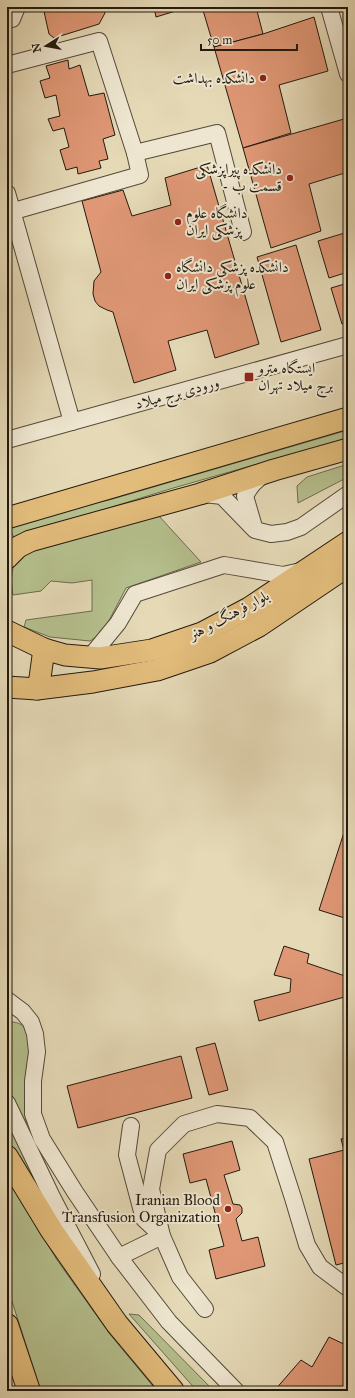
<svg xmlns="http://www.w3.org/2000/svg" width="355" height="1398" font-family="'IM FELL Great Primer',Amiri,serif">
<style>
.green{fill:#b5bf8d;stroke:#6c6c4e}
.building{fill:#df9775;stroke:#221a0f}
.lines{fill:none;stroke-linecap:round;stroke-linejoin:round}
.minor-casing{stroke:#534a39;stroke-width:18}
.major-casing{stroke:#221a0f;stroke-width:23}
.highway-casing{stroke:#221a0f;stroke-width:24}
.minor{stroke:#eee6d0;stroke-width:16}
.major{stroke:#e2bc7b;stroke-width:21}
.highway{stroke:#e2bc7b;stroke-width:22}
.poi-dot{fill:#8f2418;stroke:#eee6d0;stroke-width:1.5}
.labels{text-anchor:middle;dominant-baseline:central;stroke-width:4;stroke-linejoin:round;paint-order:stroke}
.poi-label{font-size:15px;fill:#221a0f;stroke:#eee6d0;text-anchor:end}
.street-label{font-size:15px;fill:#221a0f;stroke:#eee6d0}
</style>
<rect width="100%" height="100%" fill="#e5d9b6"/>
<filter id="stains"><feTurbulence type="fractalNoise" baseFrequency=".005" numOctaves="4"/><feColorMatrix values="0 0 0 0 .2 0 0 0 0 .09 0 0 0 0 .02 0 0 0 .5 -.17"/></filter>
<radialGradient id="worn" r=".72"><stop offset=".6" stop-color="#630" stop-opacity="0"/><stop offset="1" stop-color="#630" stop-opacity=".3"/></radialGradient>
<g class="green">
<polygon points="348,430 348,438 170,489 37,530 15,540 7,522 109,500"/>
<polygon points="348,464 348,477 298,503 297,486 307,477"/>
<path d="M159,516L201,562L126,588L103,632L90,641L50,637L24,627L26,620L92,611V580L72,583L51,581L41,591L13,595C11,583 10,570 17,559C20,554 28,551 33,548Z"/>
<path d="M7,1022C22,1021 26,1027 30,1040L26,1124L7,1086Z"/>
<polygon points="7,1117 59,1229 7,1138"/>
<polygon points="7,1177 57,1260 109,1333 157,1391 41,1391 7,1286"/>
<polygon points="129,1314 139,1315 214,1391 197,1391"/>
</g>
<g class="building">
<polygon points="43,7 103,7 105,13 99,24 54,38 49,34"/>
<polygon points="154,7 178,7 179,10 156,17"/>
<polygon points="202,7 256,7 263,34 214,47"/>
<polygon points="314,17 328,71 279,85 291,133 243,148 214,47 263,34"/>
<polygon points="68,60 69,69 80,65 89,96 104,93 115,135 103,139 108,159 99,161 101,168 78,174 77,167 66,170 60,150 69,147 64,128 53,131 48,119 60,116 56,95 45,98 40,81 50,78 46,66"/>
<polygon points="344,119 348,139 348,172 309,184 321,231 271,248 243,148"/>
<polygon points="207,165 259,344 215,358 207,330 168,341 176,370 134,383 113,312 107,310 99,306 95,301 93,294 94,281 101,272 82,201 123,190 132,216 171,205 165,178"/>
<polygon points="348,232 348,272 329,278 318,241"/>
<polygon points="296,245 321,330 281,342 257,257"/>
<polygon points="348,283 348,322 342,324 331,288"/>
<polygon points="348,820 348,919 319,910"/>
<polygon points="284,946 309,954 307,963 348,977 348,996 259,1021 254,1001 290,992 291,979 274,975"/>
<polygon points="215,1043 228,1090 209,1095 196,1048"/>
<polygon points="181,1056 192,1098 78,1128 67,1086"/>
<polygon points="348,1137 348,1262 336,1265 309,1159 344,1150 341,1139"/>
<polygon points="232,1141 240,1170 224,1175 233,1204 240,1205 242,1208 242,1213 236,1219 242,1241 258,1237 265,1266 216,1279 209,1250 224,1246 206,1179 190,1183 183,1154"/>
<polygon points="329,1337 348,1346 348,1391 274,1391 301,1360 312,1367"/>
</g>
<g class="lines">
<g class="minor-casing">
<g id="minor">
<polyline points="329,7 348,74"/>
<polyline points="7,20 12,19 17,7"/>
<polyline points="7,65 99,41 135,153 217,133 243,232"/>
<polyline points="7,193 72,422"/>
<polyline points="7,213 140,175 135,153"/>
<polyline points="7,440 348,345"/>
<polyline points="204,494 222,496 255,530 271,534 287,532 301,527 348,494"/>
<path d="M254,527L245,496C250,487 254,481 264,475"/>
<polyline points="90,657 118,623 135,594 224,565 283,575 301,571"/>
<polyline points="7,1000 23,1012 31,1022 35,1034 37,1052 33,1081 33,1114 42,1139 75,1192 119,1257 169,1322 236,1391"/>
<polyline points="7,1103 52,1197 92,1274"/>
<polyline points="131,1126 127,1155 144,1219 162,1236 180,1277 205,1309"/>
<polyline points="119,1257 162,1236 151,1189 158,1150 184,1124 217,1114 250,1118 275,1142 293,1198 307,1245 320,1267 348,1288"/>
</g>
</g>
<g class="major-casing">
<g id="major">
<polyline points="7,518 348,418"/>
<polyline points="7,558 18,547 30,541 200,494 274,470 348,449"/>
<polyline points="7,631 44,649 65,655 100,658 152,650 202,633 249,608 348,542"/>
<polyline points="7,687 37,689 93,682 157,670 210,652 259,626 348,566"/>
<polyline points="37,689 40,678 44,649"/>
</g>
</g>
<g class="highway-casing">
<g id="highway">
<polyline points="7,1157 52,1231 117,1324 173,1391"/>
<polyline points="7,1325 29,1391"/>
</g>
</g>
<use href="#minor" class="minor"/>
<use href="#major" class="major"/>
<use href="#highway" class="highway"/>
</g>
<g class="poi-dot">
<circle cx="263" cy="78" r="4"/>
<circle cx="290" cy="178" r="4"/>
<circle cx="178" cy="222" r="4"/>
<circle cx="168" cy="276" r="4"/>
<rect x="244" y="372" width="10" height="10" rx="2"/>
<circle cx="228" cy="1209" r="4"/>
</g>
<g class="labels">
<g class="poi-label">
<text x="255" y="78">دانشکده بهداشت</text>
<text x="282" y="169">دانشکده پیراپزشکی<tspan x="282" dy="17">- قسمت ب</tspan></text>
<text x="186" y="213" text-anchor="start">دانشگاه علوم<tspan x="186" dy="17">پزشکی ایران</tspan></text>
<text x="176" y="267" text-anchor="start">دانشکده پزشکی دانشگاه<tspan x="176" dy="17">علوم پزشکی ایران</tspan></text>
<text x="258" y="368" text-anchor="start">ایستگاه مترو<tspan x="258" dy="17">برج میلاد تهران</tspan></text>
<text x="220" y="1200">Iranian Blood<tspan x="220" dy="17">Transfusion Organization</tspan></text>
</g>
<g class="street-label">
<text transform="translate(177 393) rotate(-15)">ورودی برج میلاد</text>
<text transform="translate(229 615) rotate(-28)">بلوار فرهنگ و هنر</text>
</g>
</g>
<rect width="355" height="1398" fill="none" stroke="#e5d9b6" stroke-width="24"/>
<rect x="8" y="8" width="339" height="1382" fill="none" stroke="#221a0f" stroke-width="2"/>
<rect x="12" y="12" width="331" height="1374" fill="none" stroke="#221a0f"/>
<g transform="translate(46 46) rotate(259)" stroke="#eee6d0" stroke-width="3" paint-order="stroke">
<path d="M0-3L7 15L0 10L-7 15Z" fill="#221a0f"/>
<text y="-6" font-size="11" font-weight="bold" text-anchor="middle" fill="#221a0f">N</text>
</g>
<path d="M201 44v6h96v-6" fill="none" stroke="#221a0f" stroke-width="2"/>
<text x="207" y="44" font-size="12" fill="#221a0f" stroke="#eee6d0" stroke-width="3" paint-order="stroke">50 m</text>
<rect width="100%" height="100%" filter="url(#stains)"/>
<rect width="100%" height="100%" fill="url(#worn)"/>
</svg>
